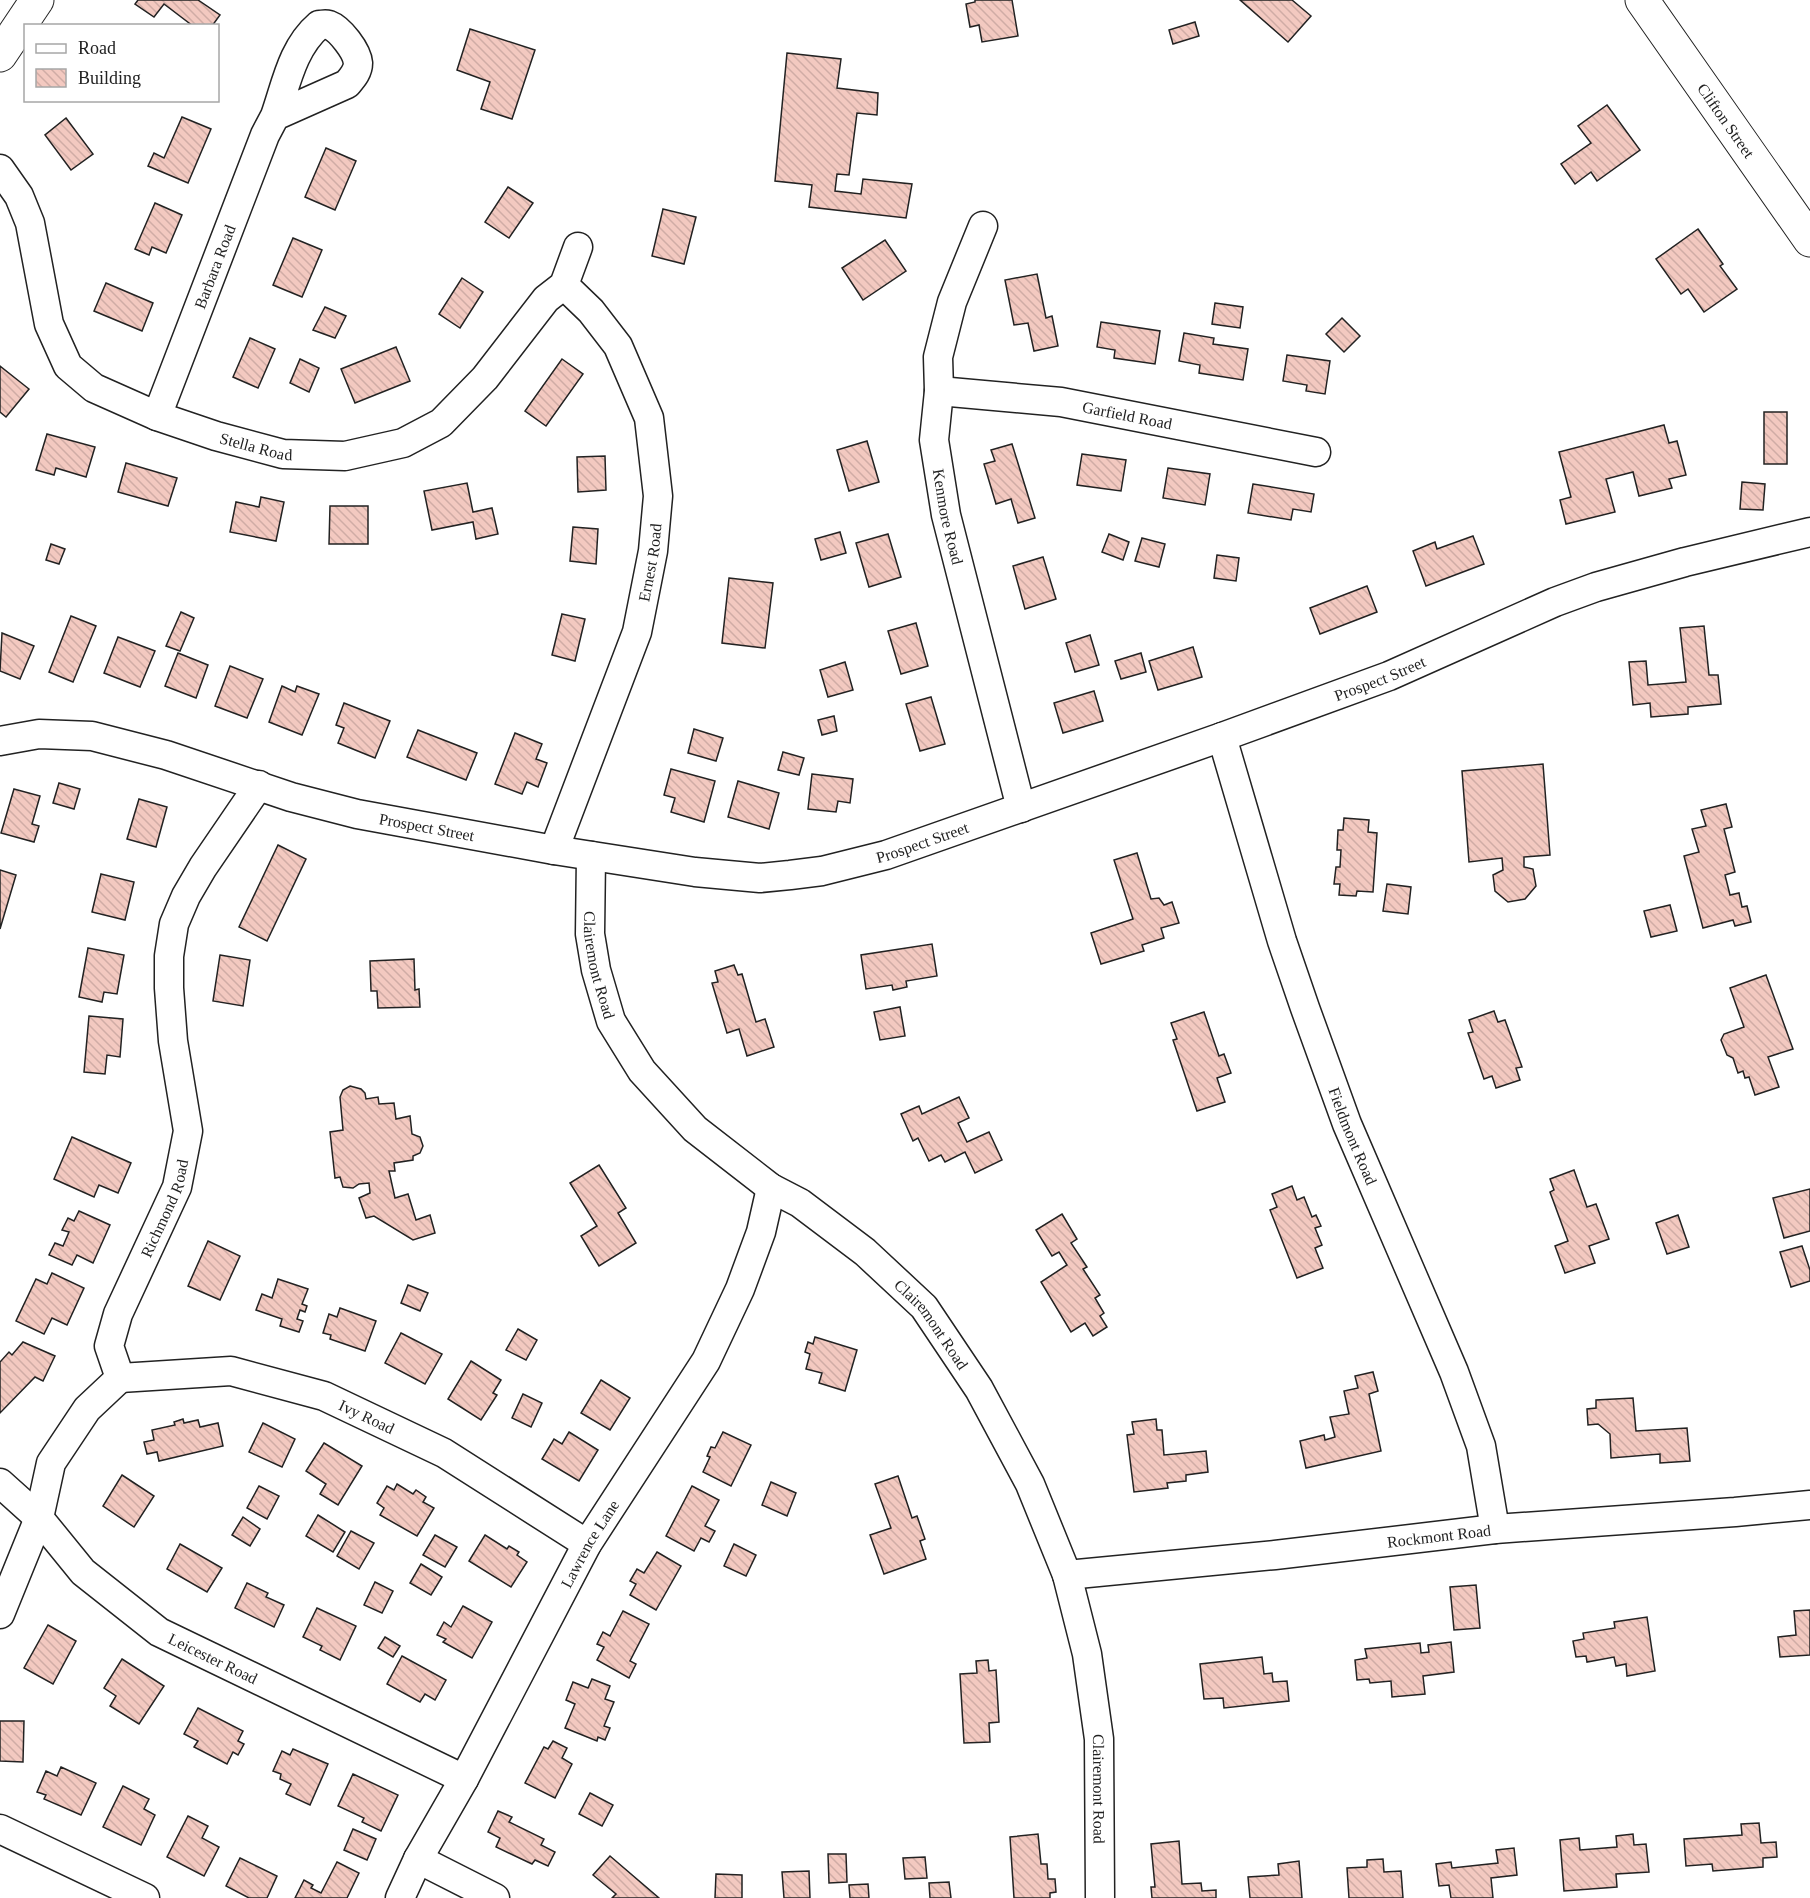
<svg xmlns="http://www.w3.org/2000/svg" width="1810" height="1898" font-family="Georgia,serif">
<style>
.building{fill:url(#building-back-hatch);stroke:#222;stroke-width:1.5}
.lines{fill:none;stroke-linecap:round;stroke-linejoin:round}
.minor-casing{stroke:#222;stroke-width:31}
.major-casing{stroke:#222;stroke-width:35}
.minor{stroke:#fff;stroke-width:28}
.major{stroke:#fff;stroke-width:33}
.labels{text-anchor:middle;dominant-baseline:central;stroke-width:4.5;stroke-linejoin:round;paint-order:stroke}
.street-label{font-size:16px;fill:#222;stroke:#fff}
</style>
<defs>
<pattern id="building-back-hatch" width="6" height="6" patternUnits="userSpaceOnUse" patternTransform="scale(1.5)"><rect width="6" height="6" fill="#f3c9c0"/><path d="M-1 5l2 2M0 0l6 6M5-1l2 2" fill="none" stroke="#d0aca5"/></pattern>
</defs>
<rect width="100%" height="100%" fill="#fff"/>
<g class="building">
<polygon points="138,0 198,0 220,15 212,26 193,26 164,4 154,17 135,4"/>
<polygon points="975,0 1012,0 1018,36 982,42 979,25 970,27 966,4 975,2"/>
<polygon points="1240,0 1292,0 1311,16 1288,42"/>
<polygon points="1195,22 1199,36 1173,44 1169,30"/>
<polygon points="470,29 535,50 512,119 481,109 490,82 457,70"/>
<polygon points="787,53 841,59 837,88 878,93 877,115 857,113 849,175 837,174 835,191 861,194 863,179 912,184 906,218 809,207 812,185 775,181"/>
<polygon points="1607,105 1640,150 1597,181 1591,172 1575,184 1561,164 1591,143 1578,126"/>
<polygon points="182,117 211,129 188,183 148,166 154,153 164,158"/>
<polygon points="66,118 93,154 71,170 45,135"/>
<polygon points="326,148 356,161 335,210 305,197"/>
<polygon points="508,187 533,203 509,238 485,222"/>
<polygon points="155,203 182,215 166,253 152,247 149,255 135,249"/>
<polygon points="663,209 696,217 684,264 652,256"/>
<polygon points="1698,229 1723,264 1720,266 1737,289 1704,312 1688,289 1681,294 1656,259"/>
<polygon points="293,238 322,250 302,297 273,285"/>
<polygon points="885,240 906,271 863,300 842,268"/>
<polygon points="1037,274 1046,318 1052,316 1058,346 1034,351 1028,323 1014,325 1005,280"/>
<polygon points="462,278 483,292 460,328 439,314"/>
<polygon points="106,283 153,303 142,331 94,311"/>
<polygon points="1215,303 1243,307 1240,328 1212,324"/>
<polygon points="325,307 346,316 335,338 313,330"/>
<polygon points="1342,318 1360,336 1344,352 1326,334"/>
<polygon points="1101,322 1160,331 1155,364 1114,358 1115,350 1097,347"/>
<polygon points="1184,333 1214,338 1213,344 1248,349 1243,380 1199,373 1200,365 1179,361"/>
<polygon points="250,338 275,349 258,388 233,377"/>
<polygon points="396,347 410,381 355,403 341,369"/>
<polygon points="1287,355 1330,361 1325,394 1306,391 1307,385 1283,381"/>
<polygon points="300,359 319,368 309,392 290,383"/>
<polygon points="562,359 583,374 546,426 525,411"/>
<polygon points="0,366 29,389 6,417 0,412"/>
<rect x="1764" y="412" width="23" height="52"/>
<polygon points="1664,425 1669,443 1677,441 1686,475 1669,479 1672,488 1639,496 1633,472 1606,479 1615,512 1566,524 1560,500 1571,497 1559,452"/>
<polygon points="47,434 95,447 86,477 56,468 54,475 36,470"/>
<polygon points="867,441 879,482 849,491 837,450"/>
<polygon points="1012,444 1035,518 1018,523 1011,499 996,504 984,464 995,461 991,450"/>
<polygon points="1082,454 1126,460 1121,491 1077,485"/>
<polygon points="605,456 606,490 578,492 577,457"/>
<polygon points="126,463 177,478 168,506 118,492"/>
<polygon points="1168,468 1210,474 1205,505 1163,498"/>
<polygon points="1742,482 1765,484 1763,510 1740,509"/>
<polygon points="467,483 473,512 492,508 498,534 476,539 473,522 432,530 424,491"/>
<polygon points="1253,484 1314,494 1311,512 1293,509 1291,520 1248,513"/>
<polygon points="261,497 284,502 276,541 230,532 236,502 259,507"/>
<polygon points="330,506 368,506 368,544 329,544"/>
<polygon points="573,527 598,529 596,564 570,561"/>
<polygon points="840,532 846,553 821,560 815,539"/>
<polygon points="888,534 901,577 869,587 856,543"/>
<polygon points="1109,534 1129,542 1123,560 1102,552"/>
<polygon points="1473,536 1484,564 1426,586 1413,551 1435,542 1437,549"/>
<polygon points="1142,538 1165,544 1159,567 1135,561"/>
<polygon points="51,544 65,549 59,564 46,560"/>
<polygon points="1217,555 1239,558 1236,581 1214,578"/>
<polygon points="1043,557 1056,599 1025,609 1013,566"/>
<polygon points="729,578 773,583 765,648 722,643"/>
<polygon points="1367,586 1377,612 1320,634 1310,608"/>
<polygon points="181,612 194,618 180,651 166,646"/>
<polygon points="562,614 585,619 575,661 552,655"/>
<polygon points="71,616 96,626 73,682 49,672"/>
<polygon points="916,623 928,666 901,674 888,631"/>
<polygon points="1704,626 1709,675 1718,675 1721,704 1688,707 1688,714 1651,717 1650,703 1633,705 1629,662 1646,661 1648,685 1686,682 1680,628"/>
<polygon points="2,633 34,646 20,679 0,671"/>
<polygon points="1090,635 1099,665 1075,672 1066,643"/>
<polygon points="118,637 155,651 140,687 104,673"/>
<polygon points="1193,647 1202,677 1158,690 1149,661"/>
<polygon points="178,653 208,665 196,698 165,686"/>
<polygon points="1141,653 1146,672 1121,679 1115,661"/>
<polygon points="845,662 853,690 828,697 820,670"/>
<polygon points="230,666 263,679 247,718 215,706"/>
<polygon points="282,686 295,692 297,686 319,694 302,735 269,722"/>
<polygon points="1094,691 1103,721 1063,733 1054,703"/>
<polygon points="931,697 945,744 920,751 906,704"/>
<polygon points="344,703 390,721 375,758 338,743 344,728 336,725"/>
<polygon points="834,716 837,731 822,735 818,720"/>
<polygon points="694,729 723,738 716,761 688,753"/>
<polygon points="418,730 477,753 466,780 407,757"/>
<polygon points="515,733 542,744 536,759 547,763 538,787 527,782 522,794 495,784"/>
<polygon points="783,752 804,758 799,775 778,770"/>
<polygon points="1543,764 1550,855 1524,857 1524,867 1533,869 1536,886 1525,899 1508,902 1495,891 1493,875 1503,870 1502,858 1469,862 1462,771"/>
<polygon points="671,769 715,781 704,822 671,812 675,798 664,795"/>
<polygon points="812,774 853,779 850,803 838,801 836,812 808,809"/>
<polygon points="738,781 779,793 769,829 728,817"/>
<polygon points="59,783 80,789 74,809 53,803"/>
<polygon points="14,789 40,796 32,824 39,826 34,842 1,833"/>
<polygon points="139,799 167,807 156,847 127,839"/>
<polygon points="1726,804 1732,827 1724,829 1735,872 1725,875 1730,895 1739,893 1742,907 1747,906 1751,922 1735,926 1733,920 1703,928 1684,856 1699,852 1692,829 1706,826 1701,810"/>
<polygon points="1344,818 1369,820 1368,832 1377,833 1373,892 1357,891 1356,896 1339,895 1340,884 1334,884 1336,867 1340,867 1341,850 1337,850 1338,830 1343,830"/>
<polygon points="278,845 306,859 267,941 239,927"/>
<polygon points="1137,853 1151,899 1159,898 1164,905 1172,902 1179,923 1161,928 1164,938 1142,945 1144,951 1101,964 1091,933 1133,919 1114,860"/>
<polygon points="0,870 16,875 0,929"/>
<polygon points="101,874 134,882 125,920 92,912"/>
<polygon points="1387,884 1411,887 1408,914 1383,911"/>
<polygon points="1670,905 1677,931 1651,937 1644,911"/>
<polygon points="932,944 937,976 906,981 907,987 893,990 892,985 866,989 861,955"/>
<polygon points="88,948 124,955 117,994 104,992 102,1002 79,997"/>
<polygon points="220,955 250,960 243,1006 213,1001"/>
<polygon points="414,959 415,990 419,989 420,1007 378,1008 377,991 371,991 370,961"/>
<polygon points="734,965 738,975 742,974 756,1022 765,1019 774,1047 747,1056 739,1029 727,1033 712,983 718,982 715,971"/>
<polygon points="1766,975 1793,1049 1768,1057 1779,1087 1755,1095 1749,1077 1745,1078 1743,1071 1738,1073 1733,1058 1727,1055 1721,1040 1724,1034 1744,1027 1730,988"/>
<polygon points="900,1007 905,1036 880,1040 874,1012"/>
<polygon points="1494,1011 1498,1022 1505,1020 1522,1067 1516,1068 1520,1080 1496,1088 1492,1076 1484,1079 1468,1033 1473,1032 1469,1020"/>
<polygon points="1204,1012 1219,1056 1224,1054 1231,1073 1217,1078 1225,1102 1197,1111 1173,1040 1177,1039 1171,1023"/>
<polygon points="89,1016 123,1019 120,1057 107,1055 105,1074 84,1072"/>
<polygon points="350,1086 361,1089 365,1093 366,1099 378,1097 379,1104 394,1103 396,1119 410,1116 412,1134 420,1137 423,1146 420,1153 413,1156 413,1160 394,1163 395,1171 389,1171 395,1198 408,1194 416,1220 430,1215 435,1233 413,1240 374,1216 366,1218 359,1198 370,1193 369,1183 359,1184 353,1188 343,1187 340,1177 335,1178 330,1132 343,1130 340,1097 343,1090"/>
<polygon points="959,1097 969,1118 958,1123 967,1142 989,1132 1002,1160 975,1173 965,1152 945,1162 941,1155 929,1161 918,1138 913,1141 901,1114 919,1106 922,1114"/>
<polygon points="72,1137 131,1163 118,1193 99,1185 94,1197 54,1179"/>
<polygon points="599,1165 626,1208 618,1213 636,1243 599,1266 581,1236 597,1226 570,1183"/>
<polygon points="1574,1170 1587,1207 1596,1204 1609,1239 1589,1246 1595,1263 1565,1273 1555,1246 1568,1241 1550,1192 1554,1190 1550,1179"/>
<polygon points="1292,1186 1297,1200 1304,1197 1312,1217 1316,1215 1321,1226 1315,1228 1322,1245 1315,1248 1323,1268 1297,1278 1270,1210 1277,1207 1272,1194"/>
<polygon points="1810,1189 1810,1231 1784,1238 1773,1198"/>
<polygon points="79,1211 110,1225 93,1263 77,1255 72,1265 49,1255 55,1243 63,1246 69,1232 62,1230 68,1218 74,1221"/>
<polygon points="1062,1214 1077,1239 1071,1243 1087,1267 1083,1269 1100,1295 1095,1298 1104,1313 1100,1316 1107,1327 1093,1336 1085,1323 1071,1332 1041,1282 1067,1265 1059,1252 1052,1256 1036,1230"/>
<polygon points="1678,1215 1689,1247 1667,1254 1656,1223"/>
<polygon points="208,1241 240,1256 220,1300 188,1286"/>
<polygon points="1802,1246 1810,1270 1810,1281 1791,1287 1780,1252"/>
<polygon points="52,1273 84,1288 67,1325 52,1318 44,1334 16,1321 36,1279 47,1284"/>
<polygon points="278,1279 308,1289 302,1304 307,1306 305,1312 300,1310 297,1319 303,1321 299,1332 280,1326 282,1319 256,1310 262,1294 272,1298"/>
<polygon points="408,1285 428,1293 420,1311 401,1303"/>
<polygon points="340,1308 376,1321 365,1351 330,1339 331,1335 323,1333 329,1314 337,1317"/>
<polygon points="518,1329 537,1340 526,1360 506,1350"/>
<polygon points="401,1333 442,1354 425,1384 385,1363"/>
<polygon points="815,1337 857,1350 845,1391 819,1383 822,1373 806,1369 810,1354 805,1352 808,1342 813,1344"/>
<polygon points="23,1342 55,1356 43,1381 35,1377 0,1413 0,1362 9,1352 12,1355"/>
<polygon points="471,1361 501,1380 493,1393 497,1395 481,1420 448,1399"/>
<polygon points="1373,1372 1378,1391 1369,1394 1381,1451 1306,1468 1300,1441 1324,1435 1325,1440 1335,1437 1330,1417 1349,1414 1344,1391 1358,1388 1355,1376"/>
<polygon points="601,1380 630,1398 610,1430 581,1413"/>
<polygon points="523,1394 542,1403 531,1427 512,1418"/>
<polygon points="1633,1398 1636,1431 1687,1428 1690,1461 1660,1463 1660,1454 1611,1458 1610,1434 1598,1424 1588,1425 1587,1409 1596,1408 1596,1400"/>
<polygon points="183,1419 184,1423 198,1420 200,1427 218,1423 223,1446 159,1461 157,1452 147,1454 144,1442 154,1440 152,1430 175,1425 174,1422"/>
<polygon points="1156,1419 1157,1430 1162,1430 1164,1455 1206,1451 1208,1472 1186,1475 1186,1481 1167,1483 1168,1488 1134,1492 1127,1435 1134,1434 1132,1422"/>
<polygon points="263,1423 295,1439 282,1467 249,1452"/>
<polygon points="569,1432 598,1450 579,1481 542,1459 554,1439 562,1444"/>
<polygon points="723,1432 751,1445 731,1486 703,1472 710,1457 707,1456 711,1447 715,1448"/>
<polygon points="324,1443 362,1466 338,1505 320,1494 326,1484 306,1471"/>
<polygon points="122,1475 154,1496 134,1527 103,1506"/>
<polygon points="898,1476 912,1518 917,1516 925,1539 920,1541 926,1559 884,1574 870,1535 891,1528 875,1484"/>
<polygon points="771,1482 796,1493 787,1516 762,1505"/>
<polygon points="397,1484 413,1494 416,1490 426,1497 423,1502 434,1508 417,1536 380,1515 384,1508 377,1503 387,1486 394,1490"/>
<polygon points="259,1486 279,1496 267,1519 247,1508"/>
<polygon points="692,1486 719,1500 705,1526 715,1531 709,1542 701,1538 694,1551 666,1536"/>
<polygon points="318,1515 345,1532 333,1552 306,1536"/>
<polygon points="243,1517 260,1529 250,1546 232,1535"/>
<polygon points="351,1531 374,1543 359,1569 337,1556"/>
<polygon points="435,1535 457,1547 445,1567 423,1555"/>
<polygon points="485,1535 507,1549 509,1546 519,1552 517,1555 527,1562 511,1587 469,1561"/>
<polygon points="180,1544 222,1568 207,1592 167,1569"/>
<polygon points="734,1544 756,1555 746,1576 724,1566"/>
<polygon points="657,1552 681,1566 656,1610 630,1595 636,1584 630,1581 637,1569 644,1573"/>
<polygon points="421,1564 442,1577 431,1595 410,1583"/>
<polygon points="375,1582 393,1591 382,1613 364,1605"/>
<polygon points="247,1583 268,1593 266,1597 284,1605 274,1627 235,1608"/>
<polygon points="1476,1585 1480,1628 1454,1630 1450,1587"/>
<polygon points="463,1606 492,1622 472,1658 443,1642 446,1639 437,1635 444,1622 451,1627"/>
<polygon points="317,1608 356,1626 340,1660 320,1650 322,1646 303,1637"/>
<polygon points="1810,1610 1810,1655 1780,1657 1778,1637 1796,1635 1794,1611"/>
<polygon points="623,1611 649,1624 630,1661 636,1664 629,1678 597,1660 604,1647 597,1644 603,1632 610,1636"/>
<polygon points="1647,1617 1655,1671 1627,1676 1626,1664 1616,1666 1614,1657 1587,1662 1586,1656 1576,1657 1573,1641 1584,1639 1583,1633 1615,1628 1614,1622"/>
<polygon points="48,1625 76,1641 53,1684 24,1668"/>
<polygon points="385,1637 400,1646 393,1657 378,1648"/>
<polygon points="1451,1642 1454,1672 1423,1676 1425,1694 1392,1697 1391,1681 1370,1683 1369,1679 1357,1680 1355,1660 1367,1658 1365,1649 1420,1643 1421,1653 1429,1652 1428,1645"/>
<polygon points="402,1656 446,1680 435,1700 425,1694 420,1702 387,1684"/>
<polygon points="1262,1657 1264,1674 1272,1673 1273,1682 1287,1681 1289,1701 1224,1708 1223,1698 1204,1699 1200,1664"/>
<polygon points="122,1659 164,1686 139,1724 110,1706 116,1696 104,1688"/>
<polygon points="988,1660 989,1671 996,1670 999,1722 989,1723 990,1742 964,1743 960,1674 977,1673 976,1661"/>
<polygon points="592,1679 610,1686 605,1699 614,1702 604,1726 610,1728 605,1740 598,1737 597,1741 565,1728 575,1704 566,1700 573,1682 588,1688"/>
<polygon points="198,1708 243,1731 238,1741 244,1744 238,1755 233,1752 227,1764 194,1747 198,1741 184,1734"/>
<polygon points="0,1721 24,1721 23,1762 0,1761"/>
<polygon points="553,1741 567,1748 562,1758 572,1764 555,1798 525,1783 544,1747 548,1749"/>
<polygon points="293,1749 328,1764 310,1805 286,1794 291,1784 280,1779 281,1774 273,1771 282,1751 290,1755"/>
<polygon points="61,1767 96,1783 81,1815 44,1799 46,1795 37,1792 46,1771 57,1776"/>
<polygon points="353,1774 398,1795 381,1831 362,1822 364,1818 338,1806"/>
<polygon points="123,1786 149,1799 144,1809 155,1815 141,1845 103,1827"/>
<polygon points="590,1793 613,1805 602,1826 579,1814"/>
<polygon points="498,1811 512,1817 509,1822 544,1839 541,1845 555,1852 548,1866 535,1860 532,1864 496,1847 500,1838 488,1832"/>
<polygon points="188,1816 208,1826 202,1838 219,1847 204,1876 167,1857"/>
<polygon points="1759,1823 1761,1843 1776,1842 1777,1857 1763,1858 1763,1867 1713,1871 1712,1864 1686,1866 1684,1839 1742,1835 1741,1824"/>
<polygon points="353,1829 376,1839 367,1860 344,1850"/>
<polygon points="1038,1834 1041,1864 1047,1864 1048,1879 1055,1879 1056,1892 1050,1893 1050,1898 1014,1898 1010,1837"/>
<polygon points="1633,1834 1634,1845 1646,1844 1649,1872 1616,1874 1617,1887 1564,1891 1560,1840 1579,1838 1580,1850 1617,1847 1616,1836"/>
<polygon points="1179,1841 1182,1884 1201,1883 1202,1891 1216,1890 1216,1898 1152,1898 1151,1887 1155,1887 1151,1844"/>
<polygon points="1514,1848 1517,1875 1491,1878 1493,1898 1451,1898 1449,1885 1439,1886 1436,1864 1451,1862 1452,1868 1498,1863 1496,1850"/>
<polygon points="828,1854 846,1854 847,1882 829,1883"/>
<polygon points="610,1856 659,1898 612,1898 616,1894 593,1875"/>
<polygon points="925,1857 927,1878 905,1879 903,1858"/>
<polygon points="240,1858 277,1876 267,1898 249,1898 226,1886"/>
<polygon points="1383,1859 1384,1872 1401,1871 1403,1898 1349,1898 1347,1868 1367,1867 1367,1860"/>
<polygon points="1299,1861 1302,1898 1250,1898 1248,1877 1279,1875 1278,1864"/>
<polygon points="337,1862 359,1873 347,1898 295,1898 304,1880 313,1885 311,1888 321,1893"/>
<polygon points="809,1871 810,1898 784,1898 782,1872"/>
<polygon points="716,1874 742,1875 742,1898 715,1898"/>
<polygon points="949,1882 951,1898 930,1898 929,1883"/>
<polygon points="868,1884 869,1898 850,1898 849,1885"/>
</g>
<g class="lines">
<g class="minor-casing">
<g id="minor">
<path id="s1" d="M0,169L19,196L30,223L49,324L68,366L94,388L157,416L216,436L283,454L345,456L403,443L441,423L485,378L546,299L564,285L578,247"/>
<path id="s2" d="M983,226L952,302L938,357L939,391L934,440L946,515L1021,808"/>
<path id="s3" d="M939,391L1061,402L1316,452"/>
<path id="s4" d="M157,416L265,135L275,116L347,84C352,78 358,72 358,63C357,51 340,29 329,25C325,24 322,25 319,25C292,48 286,85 275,116"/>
<path id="s5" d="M1222,737L1282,941L1305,1008L1347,1124L1454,1372L1481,1446L1495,1529"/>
<path id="s6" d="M0,741L39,734L92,736L166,755L291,797L357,814L554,850L695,872L760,878L790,875L822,871L886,855L1222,737L1389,676L1555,602L1596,587L1685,562L1810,532"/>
<path id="s7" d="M554,850L637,632L653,551L658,496L649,418L618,346L591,311L564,285"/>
<path id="s8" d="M591,856L590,934L596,970L611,1021L642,1071L695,1129L771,1188L800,1203L865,1252L924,1307L979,1389L1030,1484L1067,1575L1087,1654L1099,1739L1100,1898"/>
<path id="s9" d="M120,1378L231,1371L324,1396L444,1453L587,1544"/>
<path id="s10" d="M0,1483L39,1518L83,1572L159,1632L464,1779"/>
<path id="s11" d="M1067,1575L1275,1555L1495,1529L1735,1512L1810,1505"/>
<path id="s12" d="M0,1614L39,1518L51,1463L87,1409L120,1378L109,1346L118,1314L177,1187L188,1131L173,1041L169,988V956L174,924L186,896L203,867L259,785"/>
<polyline points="0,1829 145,1898"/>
<polyline points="418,1859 495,1898"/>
<path id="s13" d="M400,1898L418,1859L464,1779L587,1544L706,1361L740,1289L761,1232L771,1188"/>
</g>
</g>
<g class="major-casing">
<g id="major">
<path id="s14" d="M1642,0L1810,240"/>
<polyline points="0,55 37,0"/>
</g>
</g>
<use href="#minor" class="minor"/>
<use href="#major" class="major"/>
</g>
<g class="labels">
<g class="street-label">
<text stroke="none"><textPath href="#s14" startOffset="147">Clifton Street</textPath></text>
<text stroke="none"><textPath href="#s4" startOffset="160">Barbara Road</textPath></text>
<text stroke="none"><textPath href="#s3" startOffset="190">Garfield Road</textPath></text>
<text stroke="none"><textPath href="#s1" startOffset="418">Stella Road</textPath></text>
<text stroke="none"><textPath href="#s2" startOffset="300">Kenmore Road</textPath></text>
<text stroke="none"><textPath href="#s7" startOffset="304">Ernest Road</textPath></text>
<text stroke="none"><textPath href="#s6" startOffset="1430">Prospect Street</textPath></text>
<text stroke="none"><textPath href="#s6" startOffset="440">Prospect Street</textPath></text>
<text stroke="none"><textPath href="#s6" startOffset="944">Prospect Street</textPath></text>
<text stroke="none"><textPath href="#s8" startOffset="110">Clairemont Road</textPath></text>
<text stroke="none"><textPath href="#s5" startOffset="420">Fieldmont Road</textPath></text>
<text stroke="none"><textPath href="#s12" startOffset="453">Richmond Road</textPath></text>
<text stroke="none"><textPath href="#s8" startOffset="614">Clairemont Road</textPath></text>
<text stroke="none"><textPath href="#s9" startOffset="255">Ivy Road</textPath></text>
<text stroke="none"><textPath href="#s11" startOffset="374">Rockmont Road</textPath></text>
<text stroke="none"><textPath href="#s13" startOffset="402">Lawrence Lane</textPath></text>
<text stroke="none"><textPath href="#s10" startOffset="279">Leicester Road</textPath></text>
<text stroke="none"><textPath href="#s8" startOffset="1118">Clairemont Road</textPath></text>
</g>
</g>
<rect x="24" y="24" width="195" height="78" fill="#ffffff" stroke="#a7a7a7" stroke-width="1.5"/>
<rect x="36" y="44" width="30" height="9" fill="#ffffff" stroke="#a7a7a7" stroke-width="1.5"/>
<text x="78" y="54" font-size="18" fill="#222222">Road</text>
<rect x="36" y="69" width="30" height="18" fill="url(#building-back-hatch)" stroke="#a7a7a7" stroke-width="1.5"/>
<text x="78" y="84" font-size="18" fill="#222222">Building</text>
</svg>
